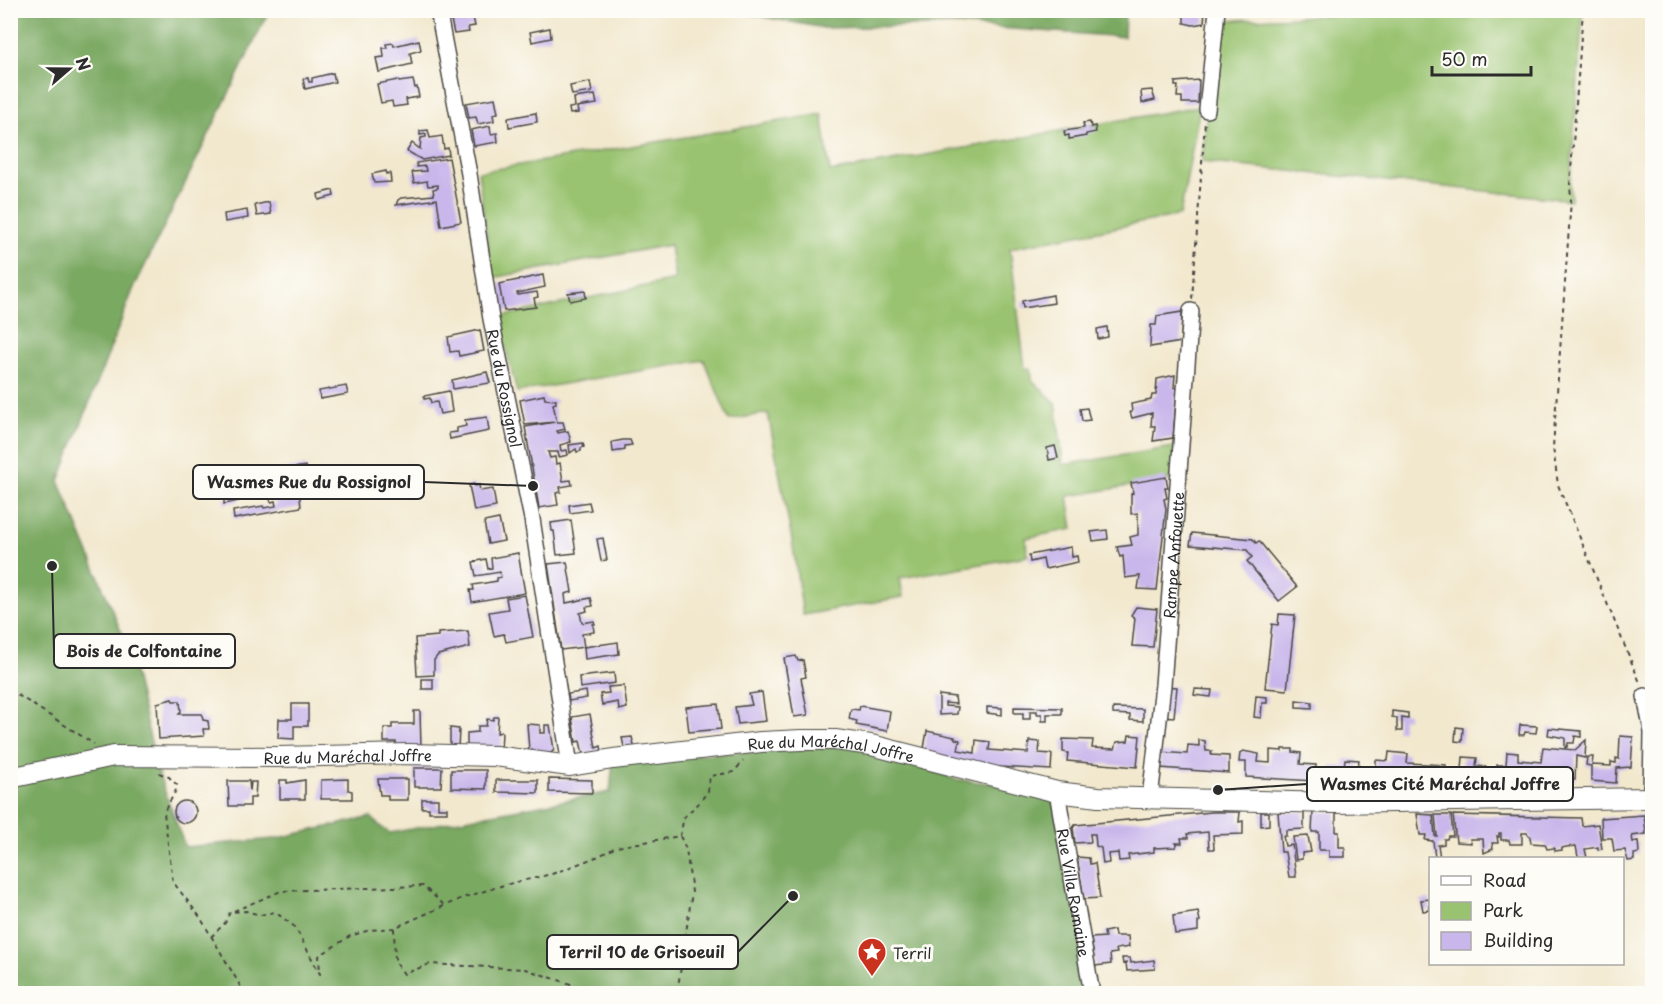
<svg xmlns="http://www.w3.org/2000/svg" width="1663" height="1004" font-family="'Playpen Sans',sans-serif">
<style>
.green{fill:#99c370;stroke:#62774e;stroke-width:1.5}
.forest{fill:#7aa962;stroke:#526a46;stroke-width:1.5}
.building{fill:#c9b7eb}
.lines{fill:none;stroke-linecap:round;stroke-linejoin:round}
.minor-casing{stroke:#494743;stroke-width:18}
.tertiary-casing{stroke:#494743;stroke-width:22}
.path{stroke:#494743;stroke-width:2;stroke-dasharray:4.5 4.5;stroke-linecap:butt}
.minor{stroke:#fff;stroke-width:15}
.tertiary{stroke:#fff;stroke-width:20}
.labels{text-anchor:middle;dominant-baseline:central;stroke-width:6;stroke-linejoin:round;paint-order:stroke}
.street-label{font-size:15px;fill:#2b2b2b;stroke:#fdfcf7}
.poi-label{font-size:15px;fill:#2b2b2b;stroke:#fdfcf7;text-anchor:start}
.leader{fill:none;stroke:#2b2b2b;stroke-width:2}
.callout-dot{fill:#2b2b2b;stroke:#fdfcf7;stroke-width:2}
.callout{fill:#fdfcf7;stroke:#2b2b2b;stroke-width:2}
.callout-label{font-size:16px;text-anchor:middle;font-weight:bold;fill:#2b2b2b}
</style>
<rect width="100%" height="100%" fill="#fdfcf7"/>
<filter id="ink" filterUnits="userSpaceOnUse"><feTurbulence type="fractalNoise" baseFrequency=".0167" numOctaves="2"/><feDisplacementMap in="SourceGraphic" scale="12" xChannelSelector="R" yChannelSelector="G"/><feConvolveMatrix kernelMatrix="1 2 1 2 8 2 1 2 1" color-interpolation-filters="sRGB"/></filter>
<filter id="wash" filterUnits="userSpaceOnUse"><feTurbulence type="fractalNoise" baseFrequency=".008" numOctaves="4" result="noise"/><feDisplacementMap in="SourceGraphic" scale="24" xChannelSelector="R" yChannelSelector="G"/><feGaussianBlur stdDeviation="1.35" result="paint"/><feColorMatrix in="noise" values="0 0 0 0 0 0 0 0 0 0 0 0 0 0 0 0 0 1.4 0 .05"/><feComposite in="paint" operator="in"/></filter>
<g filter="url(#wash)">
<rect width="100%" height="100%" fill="#f2e8ce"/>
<g class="green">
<polygon points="1436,10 1583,11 1570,184 1571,200 1202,162 1216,21"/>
<polygon points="1200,106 1180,215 1010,248 1025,369 1031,368 1032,380 1056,403 1063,465 1181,446 1179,478 1068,496 1073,529 1026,538 1027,556 900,578 903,597 803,615 792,540 768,413 729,420 704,360 517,392 498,317 675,280 670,245 492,278 478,172 822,114 830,172"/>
</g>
<g class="forest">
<polygon points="10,11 269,11 133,290 59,481 129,651 159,775 185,847 274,839 371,817 381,827 390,833 610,792 613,759 871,745 954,779 1057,792 1092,993 11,993"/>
<polygon points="732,11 1125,11 1124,37 957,25 824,28"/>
</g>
<g id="blocks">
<g class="building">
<polygon points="474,10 491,10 492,15 473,17 475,26 468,27 469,32 454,34 450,15"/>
<polygon points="1184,10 1205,10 1204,23 1193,25 1184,23"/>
<polygon points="550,28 551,38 532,42 530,32"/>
<polygon points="419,40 421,50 410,53 412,64 379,72 376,58 384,57 383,48 387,48 386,44 393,43 394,46"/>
<polygon points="333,73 335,82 305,89 303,79 308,78 309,82 312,82 312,78"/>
<polygon points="398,80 399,82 413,80 415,88 417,87 419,97 406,99 407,105 393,107 392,101 381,103 377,84"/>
<polygon points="1199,80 1198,103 1182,103 1182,97 1177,97 1178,86 1175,86 1175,82"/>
<polygon points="590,82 592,92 572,95 570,86"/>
<polygon points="1152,90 1155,100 1142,103 1141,91"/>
<polygon points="595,95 597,104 577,107 578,113 570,114 569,108 575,107 574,98"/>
<polygon points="495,98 498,113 493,114 494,121 478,124 476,117 469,118 466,103"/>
<polygon points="536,113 537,122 509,127 508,118"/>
<polygon points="1090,122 1091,127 1095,126 1096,132 1086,134 1086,136 1069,139 1069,135 1065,136 1064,131 1084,128 1083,123"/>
<polygon points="490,126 491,134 497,133 498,142 474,146 471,130"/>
<polygon points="428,130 430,138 442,136 444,149 448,148 449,155 422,160 407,151 412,143 420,149 421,138 426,137 426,134 420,135 420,131"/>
<polygon points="449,158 461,222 441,226 437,199 396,205 398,200 401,198 434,195 433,189 438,188 438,185 428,186 427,181 414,183 412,172 426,171 425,166 417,167 416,163"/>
<polygon points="386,171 386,174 390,173 391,182 374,183 372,174"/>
<polygon points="333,190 334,196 319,200 318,194"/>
<polygon points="269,202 271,214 257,216 255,205"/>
<polygon points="247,210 248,218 225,222 224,214"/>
<polygon points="543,275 545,287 517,293 518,295 537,292 538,297 534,298 536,307 504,311 499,284"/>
<polygon points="585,291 586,298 570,301 568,293"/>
<polygon points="1053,295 1054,303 1023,308 1022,301"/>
<polygon points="1182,312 1181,342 1150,347 1151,325 1156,325 1157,316"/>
<polygon points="1107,327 1108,337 1098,339 1097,329"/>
<polygon points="480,330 484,351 459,356 458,351 450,352 448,337"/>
<polygon points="487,372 490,383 453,389 452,380"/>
<polygon points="1175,375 1174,387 1177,388 1173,438 1153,441 1155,426 1151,426 1152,413 1132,418 1130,412 1132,412 1131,404 1151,400 1152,395 1156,395 1157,379"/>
<polygon points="346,386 348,394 320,399 319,391"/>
<polygon points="449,391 452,412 440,414 437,402 431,403 430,398 424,399 424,396"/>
<polygon points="544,395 545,399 556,400 556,403 553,404 557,422 563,422 565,429 557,431 558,433 568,431 571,442 560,445 561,451 567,450 568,455 559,457 558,452 548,452 550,458 555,457 556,464 560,463 563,481 571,480 572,485 560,487 561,492 556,493 558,505 539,508 525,427 555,422 525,425 520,400"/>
<polygon points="1087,408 1090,420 1082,421 1080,409"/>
<polygon points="487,417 489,431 450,439 449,433 457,432 457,428 466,426 465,420"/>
<polygon points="623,440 630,440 632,445 625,446 625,450 613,452 612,442"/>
<polygon points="583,443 584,447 581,448 581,451 577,452 576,449 570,453 569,445"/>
<polygon points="1055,446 1058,458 1049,460 1047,448"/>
<polygon points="305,466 309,477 298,480 301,507 234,519 233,511 263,506 264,508 276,506 275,501 271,502 269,497 262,498 261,494 257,495 256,489 277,486 277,482 262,485 259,474"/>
<polygon points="1166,477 1168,488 1165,488 1167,498 1164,499 1166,509 1157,590 1138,589 1140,576 1125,578 1123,556 1120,557 1117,547 1132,545 1130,537 1138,535 1138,513 1131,514 1131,494 1133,493 1131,483"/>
<polygon points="474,484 475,486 479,485 480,491 493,489 496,507 474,511 469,485"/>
<polygon points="253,489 254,494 238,497 239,501 224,504 224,499 232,498 231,495"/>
<polygon points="589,502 591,510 570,513 569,505"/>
<polygon points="499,519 504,541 488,544 484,522"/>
<polygon points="571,520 576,553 557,555 554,531 552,531 551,523"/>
<polygon points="1107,530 1108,539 1093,541 1091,532"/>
<polygon points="1192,533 1253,539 1256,543 1259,541 1297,587 1279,601 1247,561 1252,557 1247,550 1190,545"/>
<polygon points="603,538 607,560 601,561 597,539"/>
<polygon points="1071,547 1072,557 1077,556 1078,562 1045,569 1043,559 1030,562 1029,555"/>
<polygon points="518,553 525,593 472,602 470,590 474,590 473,585 497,581 497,578 501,577 500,572 476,576 473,562 486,559 488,569 492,568 491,558"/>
<polygon points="567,562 572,592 565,594 566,603 591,598 593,606 586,607 587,611 580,613 582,623 594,621 595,624 593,624 594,632 582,634 584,647 561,650 548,564"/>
<polygon points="525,595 533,637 506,642 504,634 494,636 489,612 508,609 506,598"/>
<polygon points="1136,607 1157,609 1153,647 1132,646 1135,618 1131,615"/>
<polygon points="1279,614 1295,615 1287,690 1265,688 1272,624 1278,625"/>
<polygon points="468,631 470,647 438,655 434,660 434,675 417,676 415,638 438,636 438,633"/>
<polygon points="618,642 619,654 585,659 584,647"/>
<polygon points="796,656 798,661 803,660 806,677 801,678 808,715 794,717 784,658"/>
<polygon points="614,673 615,683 580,688 579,677"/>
<rect x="422" y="679" width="11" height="10"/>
<polygon points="621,686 624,686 627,708 619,710 618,702 602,705 600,694 609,693 608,687"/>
<polygon points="1165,686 1177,687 1174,717 1162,716"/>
<polygon points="1195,689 1212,690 1211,697 1194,695"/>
<polygon points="586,691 587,698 569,701 568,694"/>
<polygon points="762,692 766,721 738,724 735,707 752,705 749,694"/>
<polygon points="939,695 955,697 956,704 945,703 945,706 958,707 957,714 939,715"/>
<polygon points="1256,696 1267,697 1267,703 1262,703 1261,718 1254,717"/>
<polygon points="172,699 173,701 180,701 181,712 179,714 202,714 203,720 208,721 209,729 203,729 204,736 159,739 157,703"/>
<polygon points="1296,700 1312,702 1312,708 1296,707"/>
<polygon points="292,704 308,704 308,726 294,726 294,739 278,738 279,719 292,719"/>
<polygon points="718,704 721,729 689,732 686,707"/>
<polygon points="860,706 890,711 887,731 856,725 857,721 849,719 851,709 859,710"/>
<polygon points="987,707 1002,708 1002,715 987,713"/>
<polygon points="1014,707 1062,708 1062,714 1047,714 1047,721 1042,721 1042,714 1037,714 1037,711 1030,711 1030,719 1023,719 1023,713 1014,713"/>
<polygon points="1113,708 1143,709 1143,721 1130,720 1130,715 1113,714"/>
<polygon points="414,711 420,711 421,748 396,748 396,742 384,742 384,728 392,728 392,724 414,724"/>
<polygon points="1392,711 1408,713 1408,719 1402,718 1402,731 1397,731 1397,718 1392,717"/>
<polygon points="590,714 596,748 601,746 602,752 585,754 582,750 580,741 576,742 572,717"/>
<polygon points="494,717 498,717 497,733 502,732 501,751 467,750 467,733 478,732 478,726 486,726 487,719 493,720"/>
<polygon points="527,724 540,725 540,733 545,733 545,725 550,725 554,750 551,753 534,753 532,750 529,750"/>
<polygon points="1520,725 1537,726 1536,733 1525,732 1524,735 1519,735"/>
<polygon points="1456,727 1463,728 1462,742 1455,741"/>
<polygon points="450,728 459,729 458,749 450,749"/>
<polygon points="1549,728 1581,731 1581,737 1575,736 1574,743 1568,743 1567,747 1565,748 1565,738 1548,735"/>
<polygon points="927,731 955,737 955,739 960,740 958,750 975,753 976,740 990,742 989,750 1028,753 1029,741 1040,742 1039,753 1052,754 1051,770 982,766 923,754"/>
<polygon points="1129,735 1140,736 1137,767 1067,761 1068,753 1063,752 1063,739 1093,740 1092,748 1115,749 1117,742 1128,741"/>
<polygon points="1620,736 1633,737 1631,767 1617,768 1616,783 1591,781 1591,766 1586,765 1587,757 1593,757 1592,765 1611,766 1611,762 1616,763 1616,758 1619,759"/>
<polygon points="632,737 635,750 625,751 622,738"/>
<polygon points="1199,740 1205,741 1206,751 1212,751 1211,755 1229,756 1229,773 1160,768 1160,752 1187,754 1188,745 1199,746"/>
<polygon points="1586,740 1585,758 1576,756 1575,780 1497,775 1497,765 1506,765 1507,752 1518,753 1518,760 1541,762 1543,747 1575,750"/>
<polygon points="1282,749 1293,749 1293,752 1301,753 1300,764 1316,765 1315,781 1246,777 1246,762 1239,762 1240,753 1243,751 1259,754 1258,762 1270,763 1270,750 1282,751"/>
<polygon points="1389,752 1408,754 1407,763 1446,765 1445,781 1376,776 1376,760 1388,761"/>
<polygon points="1463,757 1477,758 1476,766 1487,767 1487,783 1461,782"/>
<polygon points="1345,759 1359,760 1356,784 1331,782 1331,766 1344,767"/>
<polygon points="414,768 442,768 441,787 414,787"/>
<polygon points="451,770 486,770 486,789 451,788"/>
<polygon points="348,779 348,790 352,791 352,799 321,799 321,780"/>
<polygon points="378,779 408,779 408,800 388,800 388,795 380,795"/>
<polygon points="549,779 592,780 592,793 549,792"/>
<polygon points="280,780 287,780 287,783 305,780 305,799 280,799"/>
<polygon points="496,780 538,780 538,793 496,792"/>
<polygon points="228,781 249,781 250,791 251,782 256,782 255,798 250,798 250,806 229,806"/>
<polygon points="422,799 438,799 438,808 447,808 447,812 429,812 429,808 422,808"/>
<circle cx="185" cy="812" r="11"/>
<polygon points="1212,812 1240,812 1239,822 1243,821 1243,834 1213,835 1214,849 1209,849 1208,832 1187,834 1188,838 1181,838 1182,843 1176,843 1177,844 1176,847 1154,848 1154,852 1128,855 1129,860 1119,861 1118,853 1108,854 1109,863 1103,864 1101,848 1096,846 1095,834 1090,834 1091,842 1075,843 1073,828 1075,825"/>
<polygon points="1261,812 1269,812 1269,825 1261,826"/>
<polygon points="1278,812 1304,812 1304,829 1286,830 1286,836 1283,836 1285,846 1292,845 1296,877 1289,877 1285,852 1281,852"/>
<polygon points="1313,812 1336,812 1336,832 1339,832 1339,847 1345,847 1345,857 1329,857 1329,850 1319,850 1319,832 1312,832"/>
<polygon points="1417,814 1433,815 1435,836 1437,836 1435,815 1451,815 1453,836 1448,836 1447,839 1444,839 1444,844 1438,845 1440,858 1435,858 1433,841 1425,840 1426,835 1420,835"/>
<polygon points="1453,815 1581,818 1582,826 1598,824 1602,849 1598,850 1598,847 1585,849 1587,858 1582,858 1578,857 1576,846 1566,847 1562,848 1562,850 1555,851 1554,848 1547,849 1545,844 1531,843 1530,837 1527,833 1522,833 1522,844 1510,844 1509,840 1501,840 1501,833 1499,833 1499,837 1497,836 1498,843 1492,843 1493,849 1484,853 1483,839 1470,839 1471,843 1456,842"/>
<polygon points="1644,815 1646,834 1632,836 1633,842 1638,841 1639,853 1634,854 1634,860 1628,861 1625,850 1614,851 1612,838 1602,838 1601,818"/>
<polygon points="1308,836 1311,852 1302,853 1302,859 1296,860 1293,837"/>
<polygon points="1077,857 1089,858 1090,864 1095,863 1100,898 1084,899"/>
<polygon points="1430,899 1430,910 1423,911 1421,900"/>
<polygon points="1198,912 1200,921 1198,922 1198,931 1175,934 1173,916"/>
<polygon points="1114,930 1115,936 1128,936 1129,947 1116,949 1117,953 1110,954 1111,964 1095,966 1091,938 1105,937 1104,932"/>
<polygon points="1122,958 1130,958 1131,963 1154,960 1155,969 1127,971 1126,963 1123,964"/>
</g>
</g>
</g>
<g filter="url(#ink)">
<use href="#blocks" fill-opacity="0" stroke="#494743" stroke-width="1.5"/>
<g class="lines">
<g class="minor-casing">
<g id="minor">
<path id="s1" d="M438,10L469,174L491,319L532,519L570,766"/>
<polyline points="1207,110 1217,10"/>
<polyline points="1645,696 1652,732 1651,798"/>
<path id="s2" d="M1057,792L1092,994"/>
<path id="s3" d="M1150,798L1163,685L1191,311"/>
</g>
</g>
<g class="tertiary-casing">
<g id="tertiary">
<path id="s4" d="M10,778L114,756L278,757L408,754L495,756L570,766L613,759L761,742L801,740H835L871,745L1057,792L1098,797L1333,803L1652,798"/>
</g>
</g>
<g class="path">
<polyline points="1583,10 1570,184 1571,200 1553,447 1558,485 1641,685"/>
<polyline points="1192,299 1205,122"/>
<polyline points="10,690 94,744"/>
<path d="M159,773L169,777L177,785C176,795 167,803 164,813L173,882L200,917L241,987L247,994"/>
<polyline points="680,836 684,817 699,803 708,791 710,776 734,772 743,761"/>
<polyline points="234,911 281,891 423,886 445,906"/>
<polyline points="394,928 395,961 404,974 430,964 525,969 601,994"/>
<polyline points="211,937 225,923 230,912 246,911 260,915 275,912 295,927 320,974 319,956 350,936 370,930 394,928 462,898 504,885 552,874 599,856 616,847 680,836 686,849 692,892 677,994"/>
</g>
<use href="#minor" class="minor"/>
<use href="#tertiary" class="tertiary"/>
</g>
</g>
<defs>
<g id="sight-pin" transform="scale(1.5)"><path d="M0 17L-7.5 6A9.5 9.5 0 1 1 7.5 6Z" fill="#c8321e" stroke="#fdfcf7"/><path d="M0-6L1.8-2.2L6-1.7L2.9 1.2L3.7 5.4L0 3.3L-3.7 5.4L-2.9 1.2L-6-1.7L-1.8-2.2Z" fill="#fff"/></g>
</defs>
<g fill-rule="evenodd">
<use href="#sight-pin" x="872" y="952"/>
</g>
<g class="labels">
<g class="street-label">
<text stroke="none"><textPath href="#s1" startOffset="384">Rue du Rossignol</textPath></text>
<text stroke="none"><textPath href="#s3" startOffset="244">Rampe Anfouette</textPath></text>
<text stroke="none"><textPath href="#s4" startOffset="826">Rue du Maréchal Joffre</textPath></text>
<text stroke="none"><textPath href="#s4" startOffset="340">Rue du Maréchal Joffre</textPath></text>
<text stroke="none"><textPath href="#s2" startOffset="102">Rue Villa Romaine</textPath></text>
</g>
<g class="poi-label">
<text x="893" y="952">Terril</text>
</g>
</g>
<path class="leader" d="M533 486L424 482M52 566L54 651M1218 790L1307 784M793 896L738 952"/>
<g class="callout-dot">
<circle cx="533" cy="486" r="6"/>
<circle cx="52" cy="566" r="6"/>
<circle cx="1218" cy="790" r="6"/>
<circle cx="793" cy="896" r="6"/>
</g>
<g class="callout">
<rect x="193" y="465" width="231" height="34" rx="6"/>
<rect x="54" y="634" width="181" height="34" rx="6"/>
<rect x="1307" y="767" width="266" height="34" rx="6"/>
<rect x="547" y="935" width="191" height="34" rx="6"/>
</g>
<g class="callout-label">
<text x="309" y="488">Wasmes Rue du Rossignol</text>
<text x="144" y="657">Bois de Colfontaine</text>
<text x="1440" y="790">Wasmes Cité Maréchal Joffre</text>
<text x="642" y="958">Terril 10 de Grisoeuil</text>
</g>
<rect width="1663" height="1004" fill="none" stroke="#fdfcf7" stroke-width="36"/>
<rect x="1429" y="857" width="195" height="108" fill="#fdfcf7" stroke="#a9a8a5" stroke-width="1.5"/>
<rect x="1441" y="876" width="30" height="9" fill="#ffffff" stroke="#a9a8a5" stroke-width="1.5"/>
<text x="1483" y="887" font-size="18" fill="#2b2b2b">Road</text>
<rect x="1441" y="902" width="30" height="18" fill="#99c370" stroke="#a9a8a5" stroke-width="1.5"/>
<text x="1483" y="917" font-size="18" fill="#2b2b2b">Park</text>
<rect x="1441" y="932" width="30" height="18" fill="#c9b7eb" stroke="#a9a8a5" stroke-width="1.5"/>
<text x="1483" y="947" font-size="18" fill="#2b2b2b">Building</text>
<g transform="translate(69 69) rotate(70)" stroke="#fdfcf7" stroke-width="4.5" paint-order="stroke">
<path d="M0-4.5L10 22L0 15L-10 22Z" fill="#2b2b2b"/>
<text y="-9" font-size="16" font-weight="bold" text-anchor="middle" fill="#2b2b2b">N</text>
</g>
<path d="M1432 66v9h99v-9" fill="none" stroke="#2b2b2b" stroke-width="3"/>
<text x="1441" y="66" font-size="18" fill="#2b2b2b" stroke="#fdfcf7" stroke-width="4.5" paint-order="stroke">50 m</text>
</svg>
